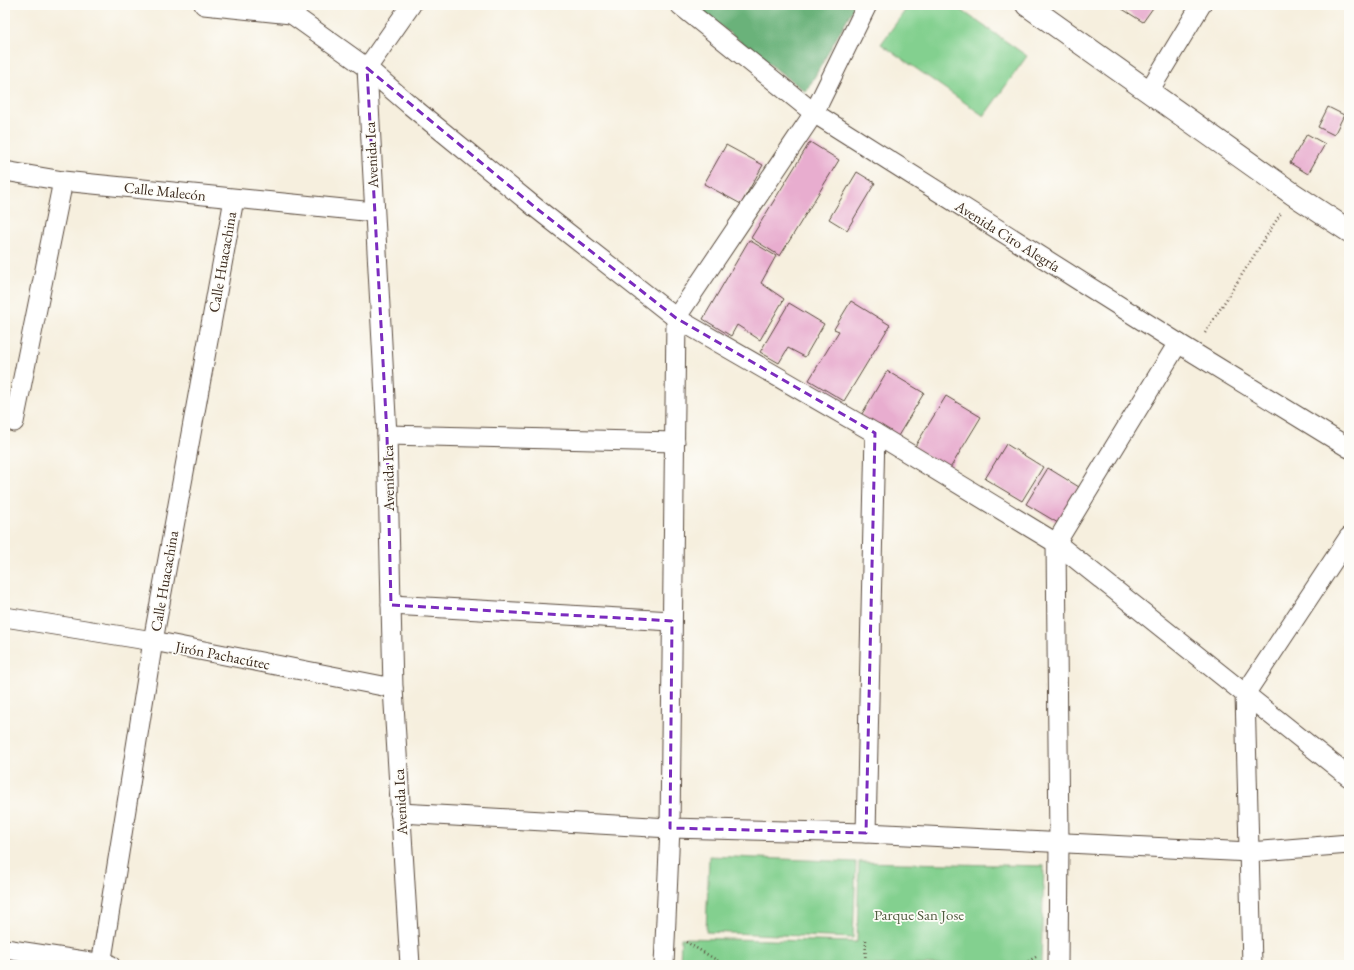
<svg xmlns="http://www.w3.org/2000/svg" width="1354" height="970" font-family="'EB Garamond',serif">
<style>
.green{fill:#83d08f;stroke:#5f7d56}
.forest{fill:#6ab27a;stroke:#526e4c}
.building{fill:#e8adcf}
.lines{fill:none;stroke-linecap:round;stroke-linejoin:round}
.street-casing{stroke:#57483b;stroke-width:21}
.secondary-casing{stroke:#57483b;stroke-width:24}
.path{stroke:#57483b;stroke-width:2.5;stroke-dasharray:1 3;stroke-linecap:butt}
.street{stroke:#fff;stroke-width:19}
.secondary{stroke:#fff;stroke-width:22}
.marked{fill:none;stroke:#7b2cbf;stroke-width:3;stroke-dasharray:8 5;stroke-linejoin:round}
.labels{text-anchor:middle;dominant-baseline:central;stroke-width:3.5;stroke-linejoin:round;paint-order:stroke}
.street-label{font-size:15px;fill:#3b2a1e;stroke:#fdfcf7}
.park-label{font-size:15px;fill:#515c40;stroke:#fdfcf7}
</style>
<rect width="100%" height="100%" fill="#fdfcf7"/>
<filter id="ink" filterUnits="userSpaceOnUse"><feTurbulence type="fractalNoise" baseFrequency=".025" numOctaves="2"/><feDisplacementMap in="SourceGraphic" scale="8" xChannelSelector="R" yChannelSelector="G"/><feConvolveMatrix kernelMatrix="1 2 1 2 8 2 1 2 1" color-interpolation-filters="sRGB"/></filter>
<filter id="wash" filterUnits="userSpaceOnUse"><feTurbulence type="fractalNoise" baseFrequency=".012" numOctaves="4" result="noise"/><feDisplacementMap in="SourceGraphic" scale="16" xChannelSelector="R" yChannelSelector="G"/><feGaussianBlur stdDeviation="0.9" result="paint"/><feColorMatrix in="noise" values="0 0 0 0 0 0 0 0 0 0 0 0 0 0 0 0 0 1.4 0 .05"/><feComposite in="paint" operator="in"/></filter>
<g filter="url(#wash)">
<rect width="100%" height="100%" fill="#f6efde"/>
<g class="green">
<polygon points="909,5 954,5 1027,56 984,116 881,44"/>
<polygon points="709,856 856,862 853,938 706,932"/>
<polygon points="859,862 1044,866 1041,965 680,965 681,938 857,942"/>
</g>
<polygon class="forest" points="693,5 855,5 806,92"/>
<g id="blocks">
<g class="building">
<polygon points="1116,5 1155,5 1143,22"/>
<polygon points="1328,107 1344,115 1334,135 1318,127"/>
<polygon points="1307,134 1325,144 1308,174 1290,163"/>
<polygon points="810,142 839,160 780,256 751,238"/>
<polygon points="726,145 763,165 741,204 704,184"/>
<polygon points="857,172 875,183 847,230 829,219"/>
<polygon points="749,240 776,256 761,283 784,299 760,340 737,325 731,336 703,319"/>
<polygon points="851,301 890,325 844,401 809,380 839,331 834,329"/>
<polygon points="789,303 824,324 805,357 788,348 779,363 760,352"/>
<polygon points="887,371 924,393 895,441 859,419"/>
<polygon points="946,396 981,417 949,470 914,448"/>
<polygon points="1006,444 1043,467 1022,501 985,479"/>
<polygon points="1048,468 1079,487 1058,523 1026,504"/>
</g>
</g>
</g>
<g filter="url(#ink)">
<use href="#blocks" fill-opacity="0" stroke="#57483b" stroke-width="1"/>
<g class="lines">
<g class="street-casing">
<g id="street">
<polyline points="204,5 291,14"/>
<polyline points="279,5 367,68 411,106 536,208 676,318 875,433 1056,543 1349,777"/>
<polyline points="680,5 814,113 1178,343 1349,448"/>
<polyline points="1149,91 1201,5"/>
<polyline points="5,171 63,181 374,212"/>
<polyline points="14,422 63,181"/>
<polyline points="387,435 675,442"/>
<polyline points="391,605 672,621"/>
<polyline points="5,617 153,641 393,688"/>
<polyline points="400,813 670,828 866,833 1250,852 1349,844"/>
<polyline points="866,833 875,433"/>
<polyline points="5,949 110,965"/>
<polyline points="101,965 153,641 234,199"/>
<polyline points="410,965 393,688 387,435 367,68 411,5"/>
<polyline points="664,965 670,828 676,318 814,113 867,5"/>
<polyline points="1058,965 1059,842 1056,543 1178,343"/>
<polyline points="1252,965 1245,694 1349,537"/>
</g>
</g>
<g class="secondary-casing">
<polyline id="secondary" points="1027,5 1293,194 1349,231"/>
</g>
<g class="path">
<polyline points="1205,333 1281,213"/>
<polyline points="686,942 725,965"/>
<polyline points="865,965 866,940"/>
<polyline points="1021,965 1036,957"/>
</g>
<use href="#street" class="street"/>
<use href="#secondary" class="secondary"/>
</g>
</g>
<path class="marked" d="M367,68L536,208L676,318L875,433L866,833L670,828L672,621L391,605L387,435Z"/>
<g class="labels">
<g class="street-label">
<text transform="translate(371 155) rotate(-93)">Avenida Ica</text>
<text transform="translate(165 191) rotate(6)">Calle Malecón</text>
<text transform="translate(1008 236) rotate(32)">Avenida Ciro Alegría</text>
<text transform="translate(222 262) rotate(-80)">Calle Huacachina</text>
<text transform="translate(388 478) rotate(-91)">Avenida Ica</text>
<text transform="translate(164 581) rotate(-80)">Calle Huacachina</text>
<text transform="translate(223 655) rotate(11)">Jirón Pachacútec</text>
<text transform="translate(400 802) rotate(-93)">Avenida Ica</text>
</g>
<g class="park-label">
<text x="919" y="914">Parque San Jose</text>
</g>
</g>
<rect width="1354" height="970" fill="none" stroke="#fdfcf7" stroke-width="20"/>
</svg>
